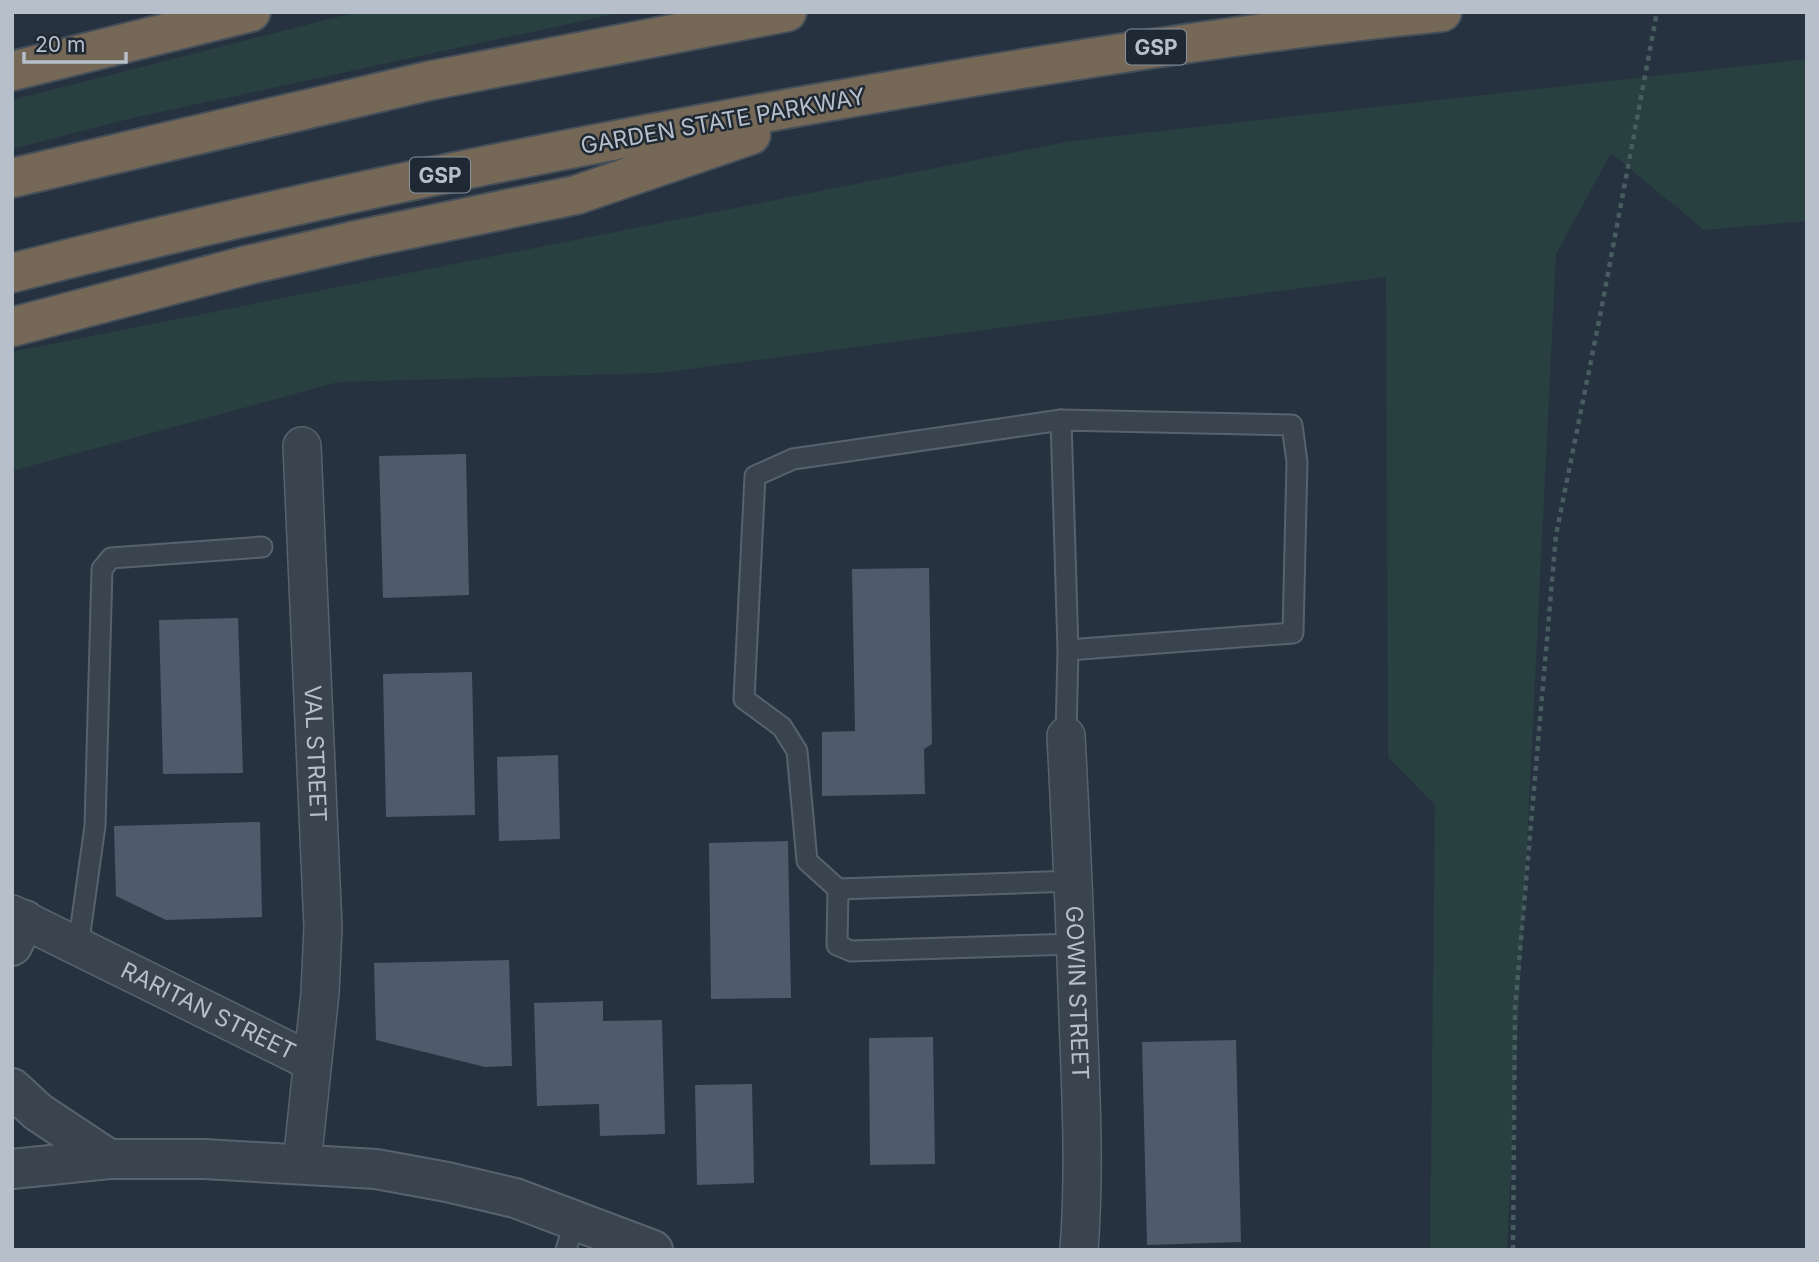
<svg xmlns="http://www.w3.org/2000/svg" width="1819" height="1262" font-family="Inter,sans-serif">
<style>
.green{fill:#294041}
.building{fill:#4f5b6a}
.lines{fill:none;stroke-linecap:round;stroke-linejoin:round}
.service-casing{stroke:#58626d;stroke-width:23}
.minor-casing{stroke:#58626d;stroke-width:40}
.tertiary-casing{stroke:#58626d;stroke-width:42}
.motorway-casing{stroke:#454f5a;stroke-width:42}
.path{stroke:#485d5f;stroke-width:4.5;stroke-dasharray:5 5;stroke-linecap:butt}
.service{stroke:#3a444f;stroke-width:19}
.minor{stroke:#3a444f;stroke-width:37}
.tertiary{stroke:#3a444f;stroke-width:38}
.motorway{stroke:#756857;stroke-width:38}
.labels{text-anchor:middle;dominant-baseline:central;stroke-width:5;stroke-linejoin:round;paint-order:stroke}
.shield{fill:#1f2934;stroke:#89929d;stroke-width:2}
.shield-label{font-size:21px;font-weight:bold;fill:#b7bfca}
.street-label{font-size:23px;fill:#b7bfca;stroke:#1f2934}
</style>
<rect width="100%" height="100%" fill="#26323f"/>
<g class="green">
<polygon points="357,12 624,12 133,118 12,149 12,100"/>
<polygon points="1807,59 1807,221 1704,230 1611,153 1556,254 1507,1250 1430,1250 1435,805 1388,757 1386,277 659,373 338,382 12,471 12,352 1071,141"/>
</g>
<g class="building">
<polygon points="466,454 469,595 383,598 379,456"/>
<polygon points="929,568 932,744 924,749 925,794 822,796 822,732 855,731 852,569"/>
<polygon points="238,618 243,773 163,774 159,620"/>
<polygon points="472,672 475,815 386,817 383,674"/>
<polygon points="558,755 560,839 499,841 497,757"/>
<polygon points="260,822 262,917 166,920 116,896 114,826"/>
<polygon points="788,841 791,998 711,999 709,843"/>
<polygon points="509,960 512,1066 485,1067 376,1040 374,963"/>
<polygon points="603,1001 603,1021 662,1020 665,1134 600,1136 599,1104 537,1106 534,1003"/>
<polygon points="933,1037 935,1164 870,1165 869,1038"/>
<polygon points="1236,1040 1241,1242 1147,1245 1142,1042"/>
<polygon points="752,1084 754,1183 697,1185 695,1085"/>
</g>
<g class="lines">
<g class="service-casing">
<g id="service">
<polyline points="1061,420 793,459 755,476 744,699 782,727 797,751 807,861 838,889 1074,881"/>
<polyline points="1066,736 1068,650 1061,420 1292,425 1297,462 1293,633 1068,650"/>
<polyline points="838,889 837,945 851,951 1076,944"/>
<polyline points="78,947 95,826 102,569 111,558 262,547"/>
<polyline points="566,1250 575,1220"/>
</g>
</g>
<g class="minor-casing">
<g id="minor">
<path id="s1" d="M302,446L323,927L320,993L302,1163"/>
<path id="s2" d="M1066,736C1071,829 1075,923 1078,1016C1081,1094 1085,1172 1079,1250"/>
<path id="s3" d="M12,914L312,1062"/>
</g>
</g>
<g class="tertiary-casing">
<g id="tertiary">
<polyline points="12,946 25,920"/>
<polyline points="12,1088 38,1112 109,1159"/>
<polyline points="12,1169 109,1159 204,1159 376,1169 447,1182 515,1198 653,1250"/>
</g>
</g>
<g class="motorway-casing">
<g id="motorway">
<polyline points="12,71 251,12"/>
<polyline points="12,178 428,81 787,12"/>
<path d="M12,273C279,205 549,150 820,103C1027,67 1233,33 1442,12"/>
<polyline points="12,327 248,265 366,238 576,195 751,135"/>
</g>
</g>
<polyline class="path" points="1513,1250 1515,1009 1556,535 1600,316 1657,12"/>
<use href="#service" class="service"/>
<use href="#minor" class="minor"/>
<use href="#tertiary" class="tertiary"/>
<use href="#motorway" class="motorway"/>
</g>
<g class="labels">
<g class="shield">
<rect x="1126" y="29.5" width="60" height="35" rx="5"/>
<rect x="410" y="157.5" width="60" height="35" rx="5"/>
</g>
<g class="shield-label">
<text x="1156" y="47">GSP</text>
<text x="440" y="175">GSP</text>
</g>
<g class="street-label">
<text transform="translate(723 121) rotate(-10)">GARDEN STATE PARKWAY</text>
<text stroke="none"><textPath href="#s1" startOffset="308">VAL STREET</textPath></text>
<text stroke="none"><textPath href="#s2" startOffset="257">GOWIN STREET</textPath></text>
<text stroke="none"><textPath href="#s3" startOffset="219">RARITAN STREET</textPath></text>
</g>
</g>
<rect width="1819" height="1262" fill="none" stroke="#b7bfca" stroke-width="28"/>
<path d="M24 52v10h102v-10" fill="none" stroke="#b7bfca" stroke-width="3.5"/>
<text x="35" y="52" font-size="21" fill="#b7bfca" stroke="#1f2934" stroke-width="5" paint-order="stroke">20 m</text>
</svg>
